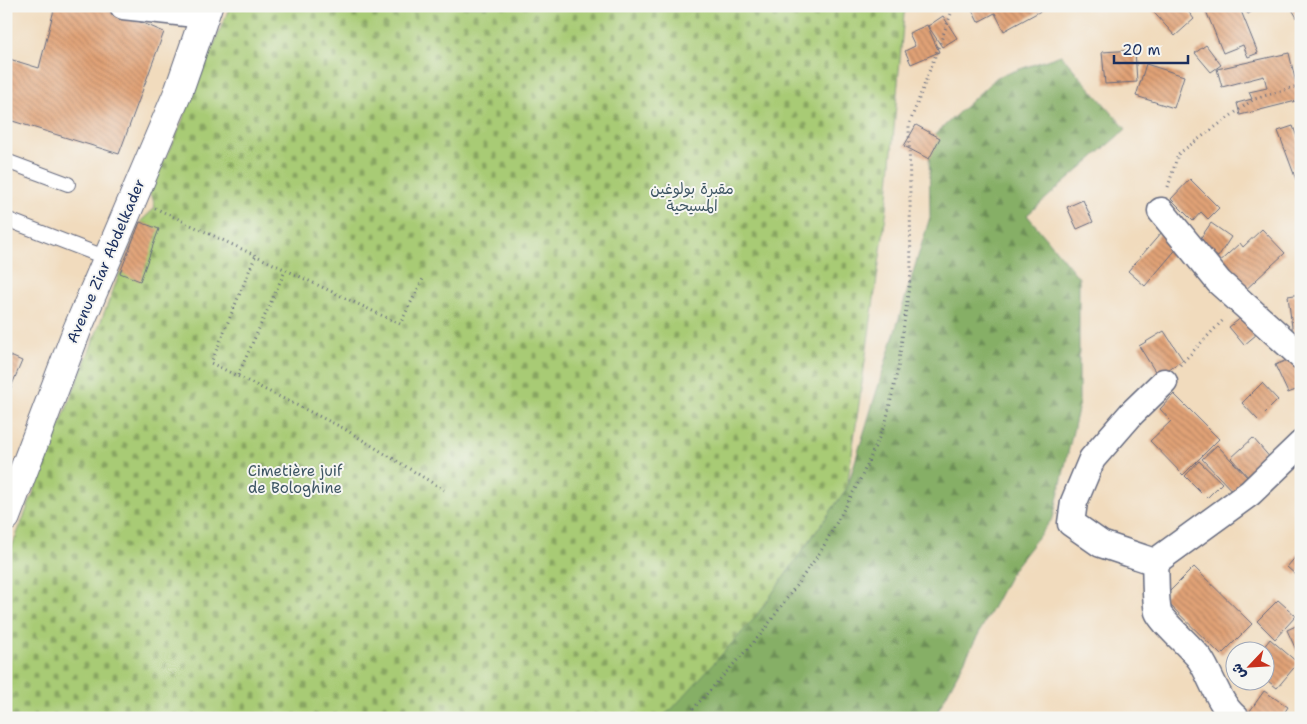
<svg xmlns="http://www.w3.org/2000/svg" width="1307" height="724" font-family="'Shantell Sans','Playpen Sans Arabic',sans-serif">
<style>
.forest{fill:url(#forest-firs);stroke:#506f62}
.cemetery{fill:url(#cemetery-stones);stroke:#627d69}
.building{fill:url(#building-back-hatch)}
.lines{fill:none;stroke-linecap:round;stroke-linejoin:round}
.service-casing{stroke:#666b7f;stroke-width:16}
.minor-casing{stroke:#666b7f;stroke-width:29}
.secondary-casing{stroke:#666b7f;stroke-width:30}
.path{stroke:#666b7f;stroke-width:3;stroke-dasharray:1 4;stroke-linecap:butt}
.service{stroke:#fff;stroke-width:14}
.minor{stroke:#fff;stroke-width:26}
.secondary{stroke:#fff;stroke-width:28}
.labels{text-anchor:middle;dominant-baseline:central;stroke-width:4;stroke-linejoin:round;paint-order:stroke}
.park-label{font-size:15px;fill:#3e5664;stroke:#f6f6f2}
.street-label{font-size:15px;fill:#1b2f5e;stroke:#f6f6f2}
</style>
<defs>
<pattern id="forest-firs" width="22" height="20" patternUnits="userSpaceOnUse" patternTransform="scale(1.25)"><rect width="22" height="20" fill="#86af66"/><path d="M5 1l3.5 6h-7zM16 11l3.5 6h-7z" fill="#6d8f57"/></pattern>
<pattern id="cemetery-stones" width="16" height="16" patternUnits="userSpaceOnUse" patternTransform="scale(1.25)"><rect width="16" height="16" fill="#a8cb74"/><path d="M2 7V4a2 2 0 0 1 4 0v3zM10 15v-3a2 2 0 0 1 4 0v3z" fill="#88a562"/></pattern>
<pattern id="building-back-hatch" width="6" height="6" patternUnits="userSpaceOnUse" patternTransform="scale(1.25)"><rect width="6" height="6" fill="#e1a276"/><path d="M-1 5l2 2M0 0l6 6M5-1l2 2" fill="none" stroke="#b68464"/></pattern>
</defs>
<rect width="100%" height="100%" fill="#f6f6f2"/>
<filter id="ink" filterUnits="userSpaceOnUse"><feTurbulence type="fractalNoise" baseFrequency=".02" numOctaves="2"/><feDisplacementMap in="SourceGraphic" scale="10" xChannelSelector="R" yChannelSelector="G"/><feConvolveMatrix kernelMatrix="1 2 1 2 8 2 1 2 1" color-interpolation-filters="sRGB"/></filter>
<filter id="wash" filterUnits="userSpaceOnUse"><feTurbulence type="fractalNoise" baseFrequency=".0096" numOctaves="4" result="noise"/><feDisplacementMap in="SourceGraphic" scale="20" xChannelSelector="R" yChannelSelector="G"/><feGaussianBlur stdDeviation="1.12" result="paint"/><feColorMatrix in="noise" values="0 0 0 0 0 0 0 0 0 0 0 0 0 0 0 0 0 1.4 0 .05"/><feComposite in="paint" operator="in"/></filter>
<g filter="url(#wash)">
<rect width="100%" height="100%" fill="#f1dbbd"/>
<polygon class="forest" points="1061,55 1126,129 1027,215 1079,278 1079,405 1053,518 1013,569 934,718 651,718 754,619 847,488 930,217 929,140 997,77"/>
<polygon class="cemetery" points="230,6 907,6 904,14 887,208 847,488 754,619 672,709 660,718 6,718 6,562 140,222 155,208 153,199 147,190 171,148"/>
<g id="blocks">
<g class="building">
<polygon points="55,6 112,10 164,32 119,154 6,119 6,58 39,68"/>
<polygon points="970,6 1045,6 1046,8 1004,31 995,13 978,22"/>
<polygon points="1148,6 1184,6 1194,19 1175,36"/>
<polygon points="1204,6 1239,6 1258,53 1248,57 1243,45 1223,53"/>
<polygon points="1243,6 1261,6 1248,14"/>
<polygon points="1290,6 1301,6 1301,20 1299,21"/>
<polygon points="943,16 957,38 942,47 928,26"/>
<polygon points="927,25 939,52 911,64 905,51 915,46 909,33"/>
<polygon points="1206,45 1221,65 1211,72 1195,53"/>
<polygon points="1135,50 1137,82 1105,84 1102,52"/>
<polygon points="1289,53 1300,100 1240,115 1237,103 1252,99 1249,92 1267,88 1264,76 1222,87 1217,69"/>
<polygon points="1146,64 1184,76 1174,108 1136,96"/>
<polygon points="916,125 940,138 929,159 904,146"/>
<polygon points="1293,126 1301,148 1301,193 1278,131"/>
<polygon points="1190,179 1219,208 1208,219 1201,212 1193,221 1171,199"/>
<polygon points="1083,200 1093,222 1077,229 1067,207"/>
<polygon points="140,222 159,229 140,281 120,273"/>
<polygon points="1211,223 1231,237 1218,257 1197,243"/>
<polygon points="1262,229 1285,253 1241,294 1215,266 1240,243 1243,247"/>
<polygon points="1162,232 1179,246 1145,286 1128,271"/>
<polygon points="1301,294 1301,334 1293,335 1288,296"/>
<polygon points="1249,312 1263,329 1244,345 1229,327"/>
<polygon points="1164,331 1183,360 1158,376 1139,346"/>
<polygon points="6,354 22,361 6,399"/>
<polygon points="1294,357 1301,371 1301,388 1288,393 1275,365"/>
<polygon points="1262,383 1278,400 1258,420 1242,403"/>
<polygon points="1174,394 1219,439 1183,475 1150,441 1171,421 1160,409"/>
<polygon points="1253,438 1272,460 1250,479 1231,458"/>
<polygon points="1217,445 1249,479 1234,493 1202,459"/>
<polygon points="1199,461 1222,483 1207,498 1185,476"/>
<polygon points="1298,554 1301,557 1301,570 1296,575 1287,567"/>
<polygon points="1194,567 1252,624 1221,655 1163,598"/>
<polygon points="1278,600 1296,616 1275,639 1257,621"/>
<polygon points="1298,625 1301,632 1301,661 1287,630"/>
<polygon points="1270,639 1298,663 1277,688 1264,678 1264,652 1260,652"/>
<polygon points="1264,691 1288,707 1281,718 1245,718"/>
</g>
</g>
</g>
<g filter="url(#ink)">
<use href="#blocks" fill-opacity="0" stroke="#666b7f" stroke-width="1"/>
<g class="lines">
<g class="service-casing">
<g id="service">
<polyline points="6,161 68,184"/>
<polyline points="6,219 107,258"/>
</g>
</g>
<g class="minor-casing">
<g id="minor">
<polyline points="123,6 204,15"/>
<polyline points="1161,211 1219,282 1301,356"/>
<path d="M1164,382L1132,413L1092,459L1074,502L1071,523L1101,544L1155,562C1156,576 1155,599 1158,612C1161,621 1192,648 1200,659C1212,677 1219,705 1236,718"/>
<polyline points="1155,562 1250,493 1301,444"/>
</g>
</g>
<g class="secondary-casing">
<polyline id="secondary" points="6,517 77,330 179,90 208,6"/>
</g>
<g class="path">
<polyline points="1168,187 1178,154 1254,99 1301,85"/>
<polyline points="155,208 400,324 423,279"/>
<polyline points="255,257 211,363 343,428 444,490"/>
<polyline points="1180,365 1224,319"/>
<polyline points="238,375 285,271"/>
<polyline points="681,718 693,709 762,633 821,551 861,478 886,422 898,368 911,272 909,125 954,6"/>
</g>
<use href="#service" class="service"/>
<use href="#minor" class="minor"/>
<use href="#secondary" class="secondary"/>
</g>
</g>
<g class="labels">
<g class="park-label">
<text x="692" y="189">مقبرة بولوغين<tspan x="692" dy="17">المسيحية</tspan></text>
<text x="295" y="471">Cimetière juif<tspan x="295" dy="17">de Bologhine</tspan></text>
</g>
<g class="street-label">
<text transform="translate(106 261) rotate(-67)">Avenue Ziar Abdelkader</text>
</g>
</g>
<rect width="1307" height="724" fill="none" stroke="#f6f6f2" stroke-width="25"/>
<g transform="translate(1250 666) rotate(245)"><circle r="24" fill="#f6f6f2" stroke="#9ea6b7"/>
<path d="M0-4L9 19L0 12L-9 19Z" fill="#c8321e"/>
<text y="-8" font-size="14" font-weight="bold" text-anchor="middle" fill="#1b2f5e">ش</text>
</g>
<path d="M1114 55v8h74v-8" fill="none" stroke="#1b2f5e" stroke-width="2.5"/>
<text x="1122" y="55" font-size="15" fill="#1b2f5e" stroke="#f6f6f2" stroke-width="4" paint-order="stroke">20 m</text>
</svg>
